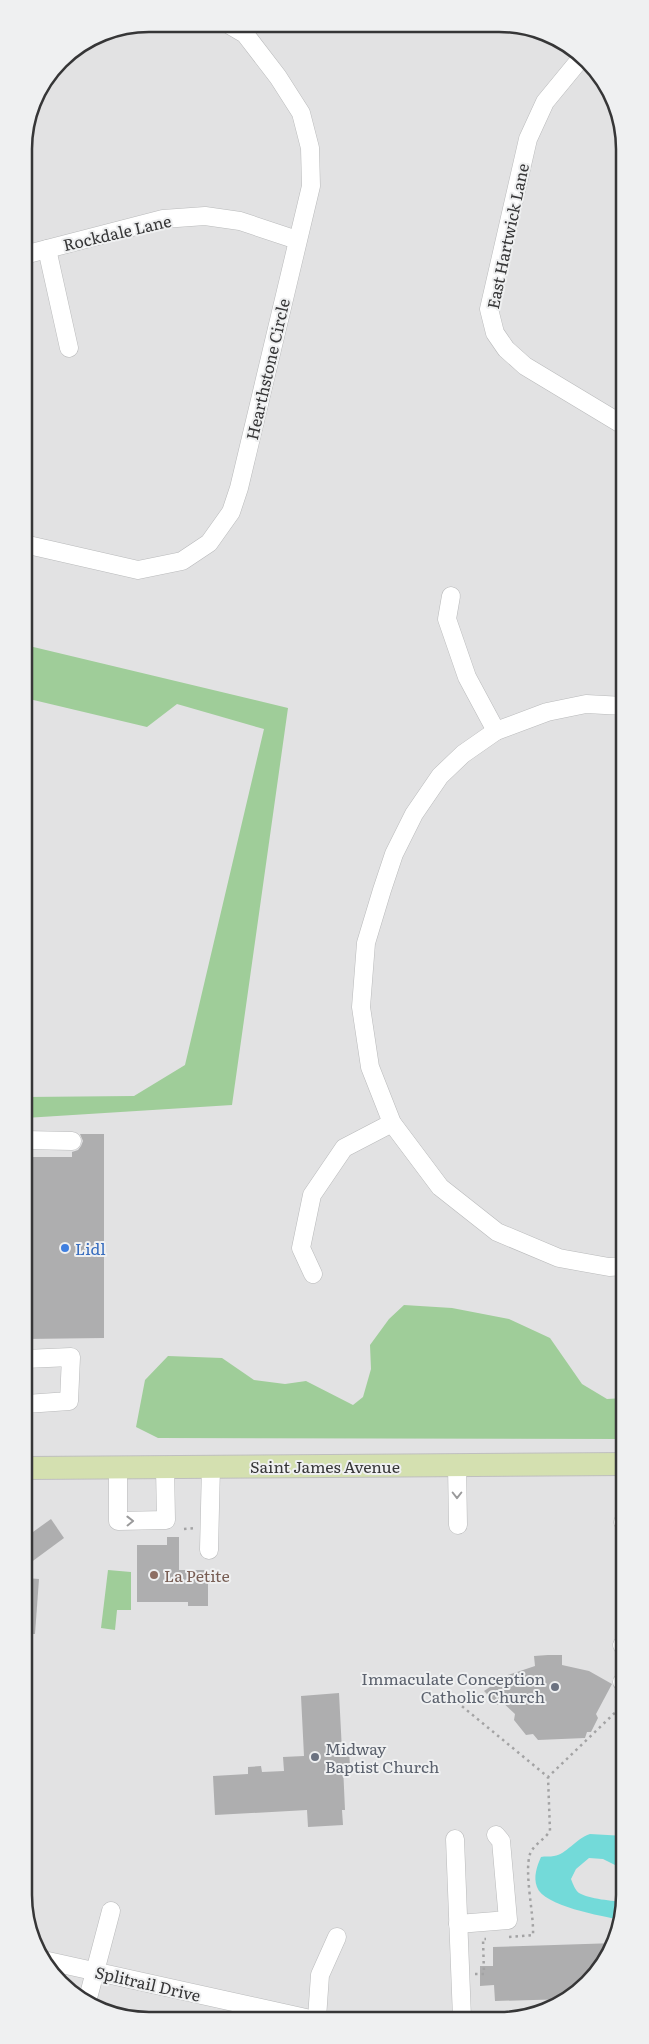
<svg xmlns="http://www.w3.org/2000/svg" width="649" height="2044" font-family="Literata,serif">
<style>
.green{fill:#9fcd99}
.water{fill:#73dad9}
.building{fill:#aeaeaf}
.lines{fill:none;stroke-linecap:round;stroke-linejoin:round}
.minor-casing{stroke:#b9babb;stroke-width:19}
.major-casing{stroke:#bfbfbf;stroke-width:24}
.path{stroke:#a3a3a4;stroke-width:2.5;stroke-dasharray:2.5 4;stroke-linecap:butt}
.minor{stroke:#fff;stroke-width:18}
.major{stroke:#d4e0b0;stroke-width:22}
.oneway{stroke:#9a9a9b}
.shop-dot{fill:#3f7fe0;stroke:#eff0f1;stroke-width:2}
.education-dot{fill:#8d6e63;stroke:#eff0f1;stroke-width:2}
.worship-dot{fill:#6b7280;stroke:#eff0f1;stroke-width:2}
.labels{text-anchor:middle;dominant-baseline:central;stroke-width:4;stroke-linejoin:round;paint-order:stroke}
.street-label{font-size:16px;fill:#363637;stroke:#eff0f1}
.shop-label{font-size:16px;fill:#366cbe;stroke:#eff0f1;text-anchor:start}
.education-label{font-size:16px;fill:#785e54;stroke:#eff0f1;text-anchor:start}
.worship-label{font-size:16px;fill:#5b616d;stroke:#eff0f1;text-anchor:end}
.rim{fill:none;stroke:#363637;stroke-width:2.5}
</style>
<rect width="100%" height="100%" fill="#e2e2e3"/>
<g class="green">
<polygon points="25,645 288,708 232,1105 25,1118 25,1097 134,1096 185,1065 264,729 177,704 147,727 25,698"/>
<polygon points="404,1305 452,1308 509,1319 550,1338 582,1384 607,1399 624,1398 624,1439 158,1438 136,1427 145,1380 168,1356 222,1358 254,1380 285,1384 306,1381 353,1405 363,1397 371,1369 370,1345 389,1319"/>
<polygon points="108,1570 131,1572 131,1610 117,1610 115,1630 101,1628"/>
</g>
<path class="water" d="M590,1834L625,1836V1870L603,1859L589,1858L576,1869L571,1879C573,1884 575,1890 579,1893C589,1899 613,1901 625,1902L621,1920C602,1916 543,1906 537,1887C533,1877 537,1866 541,1857C545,1856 550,1857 554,1856C567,1854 575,1839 590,1834Z"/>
<g class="building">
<polygon points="80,1134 104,1134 104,1338 25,1339 25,1157 72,1157 72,1152 78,1150 81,1146 83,1141"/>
<polygon points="51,1519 64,1538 26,1566 26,1537"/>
<polygon points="167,1537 179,1537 179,1570 208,1570 208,1606 188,1606 188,1602 137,1602 137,1545 167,1545"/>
<polygon points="26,1578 39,1579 35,1634 26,1634"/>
<polygon points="548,1655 562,1655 562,1665 589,1671 612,1684 596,1714 598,1718 591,1732 587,1732 585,1738 538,1740 533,1734 526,1735 514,1720 515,1714 501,1701 498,1705 484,1691 508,1675 535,1666 534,1656"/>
<polygon points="339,1693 342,1751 349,1751 350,1766 343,1766 345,1810 342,1810 343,1825 308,1827 307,1810 215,1815 213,1776 248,1774 248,1767 261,1766 262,1772 284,1771 283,1757 304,1756 301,1696"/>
<polygon points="616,1943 594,1978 568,1999 495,2001 494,1985 480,1986 480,1966 493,1966 493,1947"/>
</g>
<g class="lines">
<g class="minor-casing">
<g id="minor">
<polyline points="582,57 545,102 528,139 489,309 495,333 506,349 525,366 623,425"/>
<polyline points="47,249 69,348"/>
<polyline points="24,255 163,219 205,216 240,221 297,240"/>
<polyline points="24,544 138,570 182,561 209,543 231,512 239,488 311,186 310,148 301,113 278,77 245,34 228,24"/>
<polyline points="451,596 447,619 467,677 496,731"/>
<polyline points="624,706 586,704 547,712 496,731 463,754 440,776 414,814 394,854 382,890 366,943 361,1007 370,1067 392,1123 440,1187 497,1232 559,1258 609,1267 624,1266"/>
<polyline points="25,1140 72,1141"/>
<polyline points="313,1274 301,1248 312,1195 344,1148 392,1123"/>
<polyline points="25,1359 71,1357 69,1401 26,1404"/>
<polyline points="457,1465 458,1525"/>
<polyline points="118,1467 118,1521 166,1520 165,1467"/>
<polyline points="623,1522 625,1519"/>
<polyline points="209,1550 211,1466"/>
<polyline points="622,1645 625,1649"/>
<polyline points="625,1679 622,1682 625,1685"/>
<polyline points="455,1839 462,2018"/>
<polyline points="458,1924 508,1920 501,1841 496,1835"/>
<polyline points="48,1961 306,2018"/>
<polyline points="88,1998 111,1911"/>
<polyline points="317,2018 320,1975 337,1937"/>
</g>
</g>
<g class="major-casing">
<polyline id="major" points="26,1468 624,1464"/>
</g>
<g class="path">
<polyline points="184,1529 195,1528"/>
<polyline points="452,1698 548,1777 625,1703"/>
<path d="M509,1937L533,1935C534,1914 524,1873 530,1854C534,1844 544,1840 550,1831L548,1777"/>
<polyline points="475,1974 484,1974 483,1939 486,1939"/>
</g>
<use href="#minor" class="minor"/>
<use href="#major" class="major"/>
</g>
<defs><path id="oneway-chevron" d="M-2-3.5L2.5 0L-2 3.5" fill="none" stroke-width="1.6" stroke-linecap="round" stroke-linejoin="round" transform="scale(1.25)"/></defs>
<g class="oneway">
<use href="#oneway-chevron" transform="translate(457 1495) rotate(90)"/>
<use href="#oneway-chevron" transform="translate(130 1521) rotate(-1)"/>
</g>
<circle class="shop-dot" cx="65" cy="1248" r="5"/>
<circle class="education-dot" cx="154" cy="1575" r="5"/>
<g class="worship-dot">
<circle cx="555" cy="1687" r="5"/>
<circle cx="315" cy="1757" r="5"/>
</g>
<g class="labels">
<g class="street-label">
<text transform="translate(117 232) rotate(-13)">Rockdale Lane</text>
<text transform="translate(507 236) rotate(-78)">East Hartwick Lane</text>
<text transform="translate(267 369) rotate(-77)">Hearthstone Circle</text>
<text x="325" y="1466">Saint James Avenue</text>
<text transform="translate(148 1983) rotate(13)">Splitrail Drive</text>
</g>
<g class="shop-label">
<text x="75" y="1248">Lidl</text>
</g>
<g class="education-label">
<text x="164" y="1575">La Petite</text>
</g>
<g class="worship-label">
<text x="545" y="1678">Immaculate Conception<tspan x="545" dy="18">Catholic Church</tspan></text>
<text x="325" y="1748" text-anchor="start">Midway<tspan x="325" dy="18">Baptist Church</tspan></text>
</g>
</g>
<path d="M0 0H649V2044H0ZM149 32H499A117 117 0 0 1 616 149V1895A117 117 0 0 1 499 2012H149A117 117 0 0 1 32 1895V149A117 117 0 0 1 149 32Z" fill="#eff0f1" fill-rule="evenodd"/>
<path class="rim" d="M149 32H499A117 117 0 0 1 616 149V1895A117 117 0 0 1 499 2012H149A117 117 0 0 1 32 1895V149A117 117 0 0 1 149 32Z"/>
</svg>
